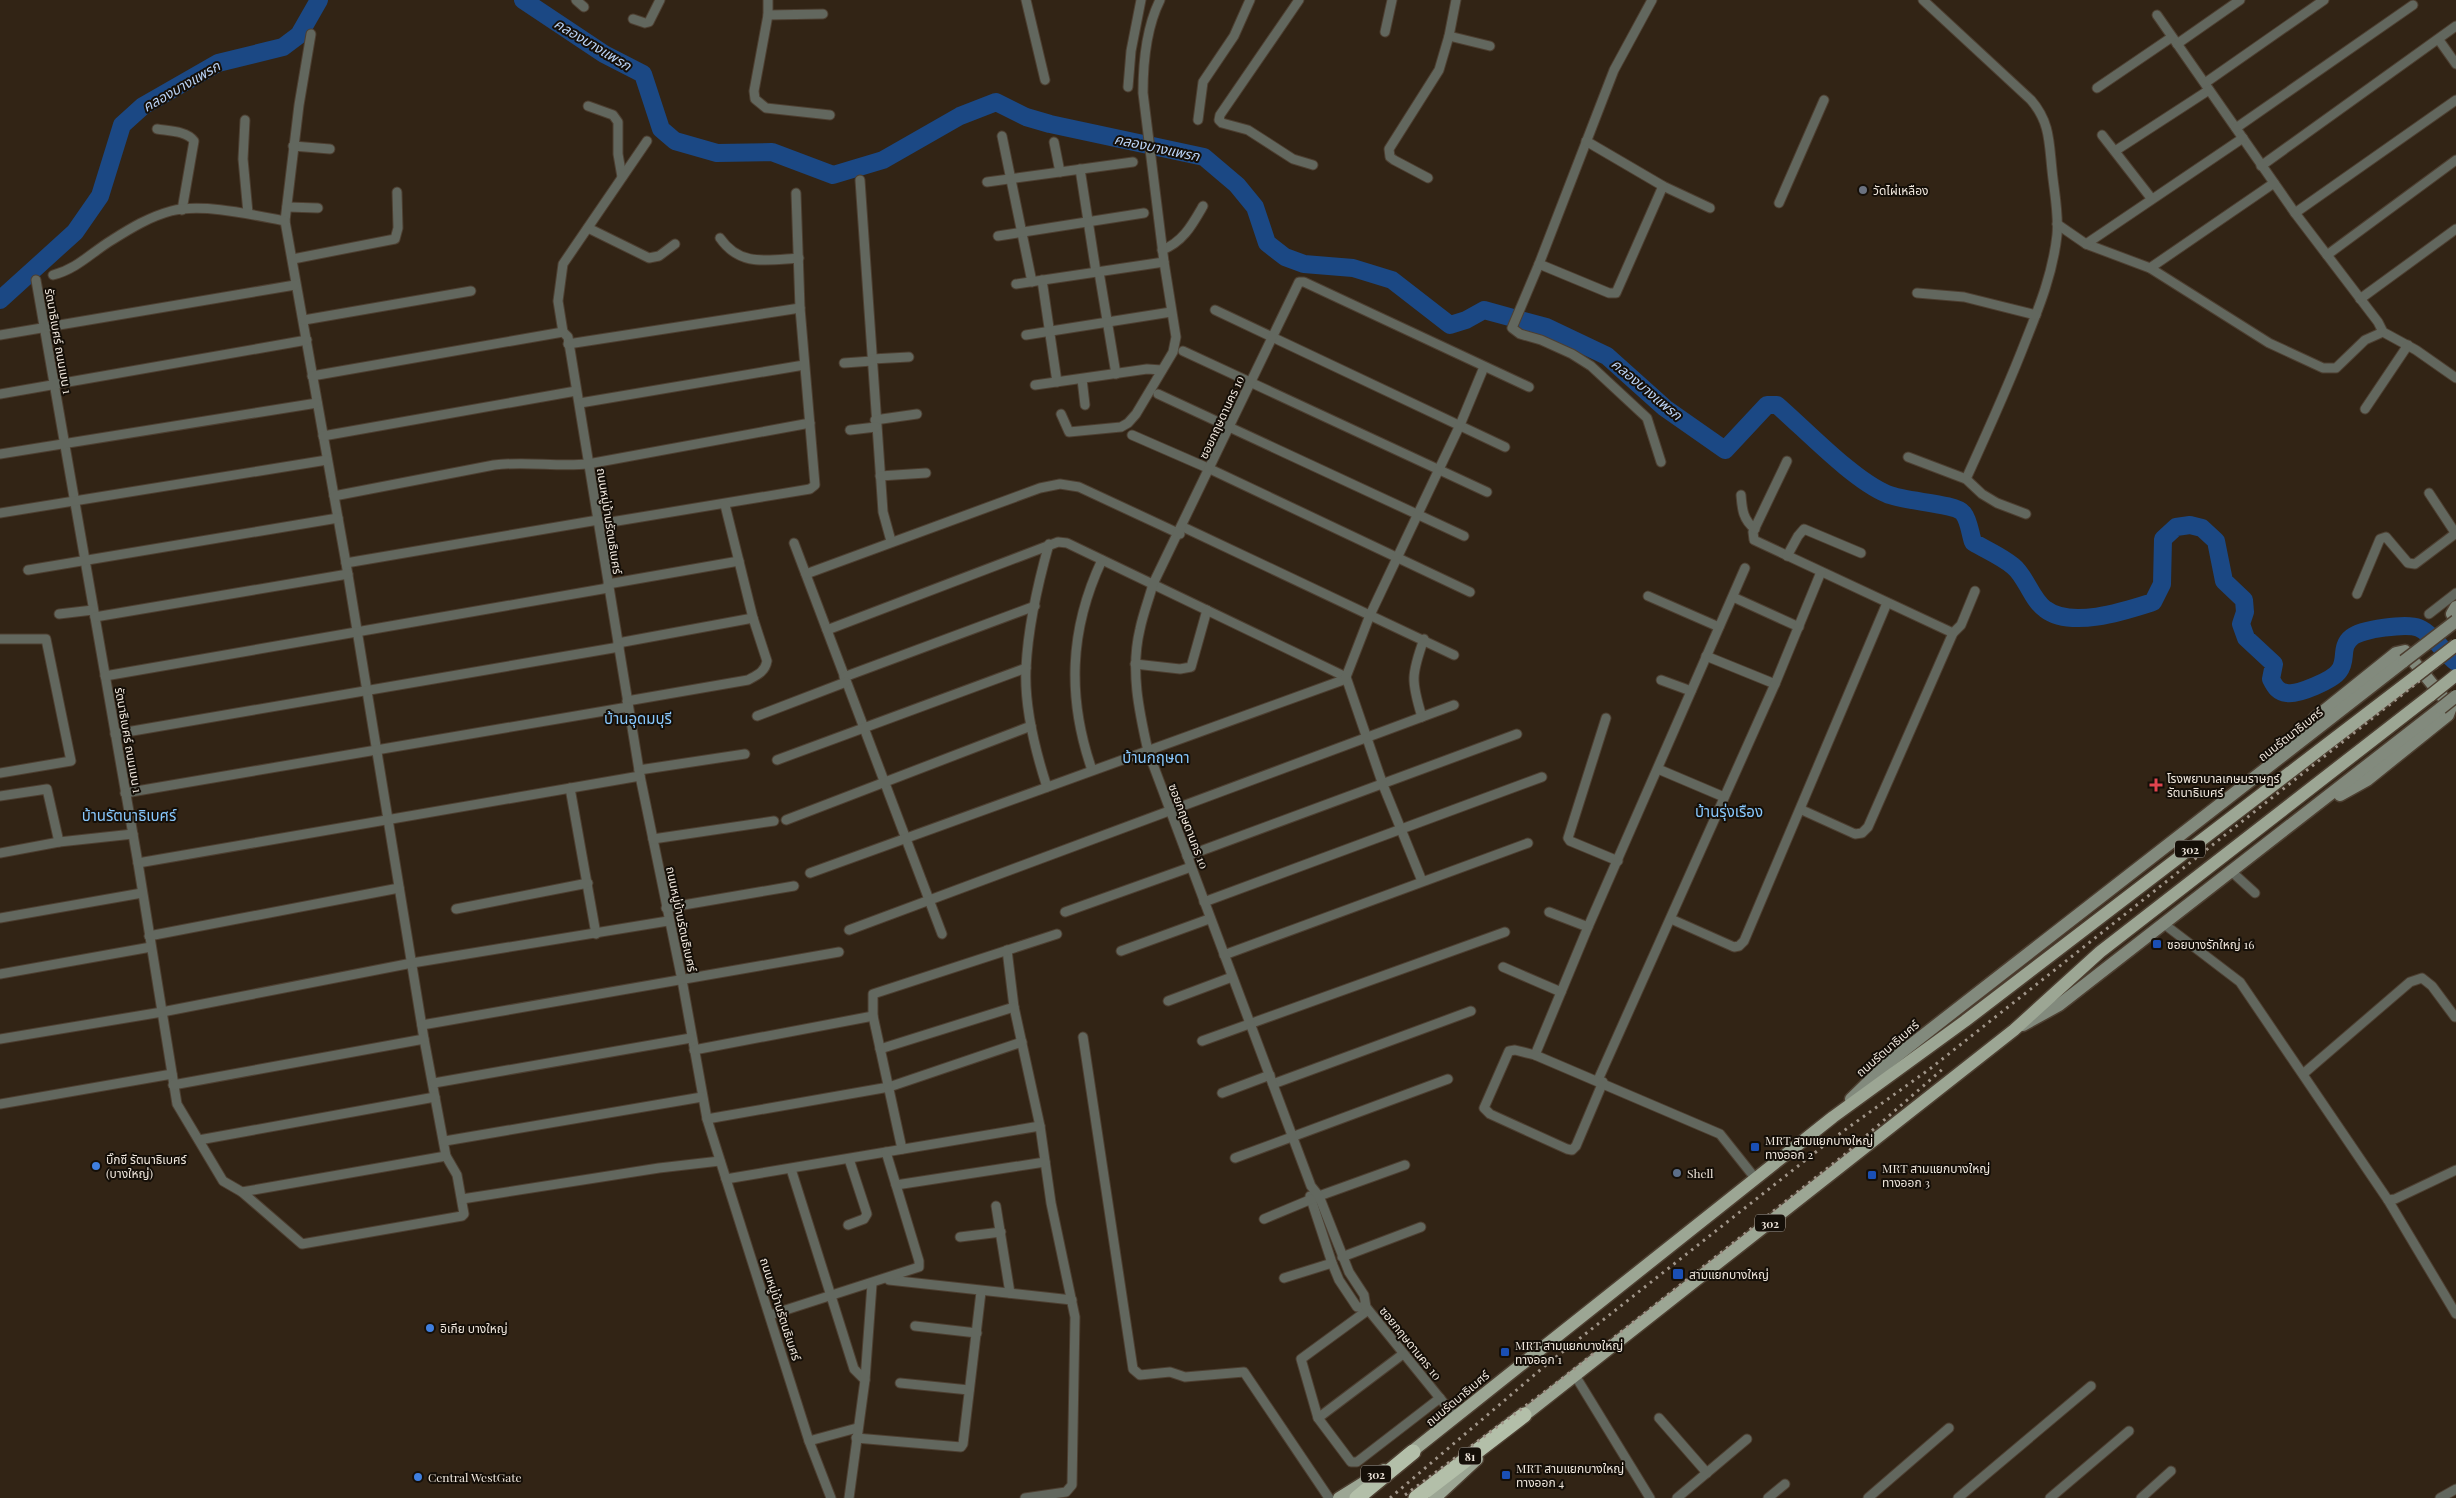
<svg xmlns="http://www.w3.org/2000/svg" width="2456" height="1498" font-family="'Playfair Display','Noto Sans Thai',serif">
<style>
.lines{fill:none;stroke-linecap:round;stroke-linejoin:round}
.river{stroke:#1b4884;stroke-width:18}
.street-casing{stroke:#4d3f31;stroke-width:11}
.secondary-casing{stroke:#4d3f31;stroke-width:15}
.primary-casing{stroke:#4d3f31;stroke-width:15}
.highway-casing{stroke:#4d3f31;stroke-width:18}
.street{stroke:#62675e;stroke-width:9}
.secondary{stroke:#828a7d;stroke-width:12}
.primary{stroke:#9ca694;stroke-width:12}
.highway{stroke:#b3bfa9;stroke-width:15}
.rail{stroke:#a1968a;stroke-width:3;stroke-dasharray:2.5 5;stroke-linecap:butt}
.secondary-bridge-casing{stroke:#4d3f31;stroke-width:15;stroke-linecap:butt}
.primary-bridge-casing{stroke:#4d3f31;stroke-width:15;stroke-linecap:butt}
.secondary-bridge{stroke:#828a7d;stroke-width:12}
.primary-bridge{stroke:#9ca694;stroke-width:12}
.worship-dot{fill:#6b7280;stroke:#150f08;stroke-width:2}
.health-dot{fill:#e0444e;stroke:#150f08;stroke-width:2}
.transit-dot{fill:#1a4fb4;stroke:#150f08;stroke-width:2}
.shop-dot{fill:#3f7fe0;stroke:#150f08;stroke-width:2}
.service-dot{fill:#5c6f8a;stroke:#150f08;stroke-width:2}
.labels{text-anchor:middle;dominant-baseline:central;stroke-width:4;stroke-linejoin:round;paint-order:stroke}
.shield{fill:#150f08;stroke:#afa79e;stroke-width:1}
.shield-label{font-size:11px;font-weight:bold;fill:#f1e8de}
.poi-label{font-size:12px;fill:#f1e8de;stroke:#150f08;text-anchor:start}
.street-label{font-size:12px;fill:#f1e8de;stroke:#150f08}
.water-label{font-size:14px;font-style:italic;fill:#bad3f6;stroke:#150f08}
.quarter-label{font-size:15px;fill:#88c8fd;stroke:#150f08}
</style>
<rect width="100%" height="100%" fill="#322415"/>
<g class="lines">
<g class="river">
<path d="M523,0L604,54L643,74L661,129L675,141L717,153L772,152L833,175L883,160L960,116L996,102L1026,117L1050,124L1204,157L1237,185L1255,207L1267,243L1285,257L1304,264L1353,268L1392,280L1450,325L1466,320L1484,310L1546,327L1607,356L1665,408L1725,450L1767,405H1777C1806,430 1853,480 1887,494C1905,502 1955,503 1963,513C1969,520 1970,533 1973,542C1986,550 2001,556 2013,566C2026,576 2031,599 2045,609C2071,629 2125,611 2153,602L2162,584L2163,539L2176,527L2190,525L2202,528L2216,541L2224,581L2244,600L2245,612L2241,624L2246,638L2274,664L2271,679C2275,687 2278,692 2287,693C2298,695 2333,680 2339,671C2348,660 2339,647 2352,637C2361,629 2407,623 2419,628C2433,634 2444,653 2456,662"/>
<polyline points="0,300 75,232 100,196 122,125 143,106 218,63 283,47 299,35 319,0"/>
</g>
<g class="street-casing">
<g id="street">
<polyline points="576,0 584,7"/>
<polyline points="768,0 768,15 754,91 755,99 766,108 830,115"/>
<polyline points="1026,0 1045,80"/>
<polyline points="1299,0 1220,115 1219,120 1222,123 1248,130 1293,159 1313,165"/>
<polyline points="1652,0 1614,70 1539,264 1512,328 1520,334 1541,340 1572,354 1591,366 1647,418 1661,462"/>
<path d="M1923,0L2031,100C2050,122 2049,142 2052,170C2054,191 2059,214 2057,235C2053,272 2040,305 2026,340C2008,387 1987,433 1966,479"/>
<polyline points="768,15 823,14"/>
<polyline points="2157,15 2295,213 2378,322 2383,332 2416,350 2456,378"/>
<polyline points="633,19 645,23 649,22 660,0"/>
<polyline points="1385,32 1392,0"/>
<polyline points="1449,36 1490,46"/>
<polyline points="2439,40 2456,64"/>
<polyline points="2177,44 2240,0"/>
<polyline points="2205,83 2324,0"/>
<polyline points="1128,87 1131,51 1141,0"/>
<polyline points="2097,88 2172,37"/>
<polyline points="588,106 613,115 618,122 618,154 622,177"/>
<polyline points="245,120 243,159 248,213"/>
<polyline points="1198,120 1203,82 1234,36 1250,0"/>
<polyline points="2236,128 2413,5"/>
<path d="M157,129C169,131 187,131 194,141L182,210"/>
<polyline points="2102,135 2151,198"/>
<polyline points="1002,136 1032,282"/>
<polyline points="1586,141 1663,186 1710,208"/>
<polyline points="1054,142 1060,172"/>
<polyline points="293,146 330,149"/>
<polyline points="2115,151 2209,90"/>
<polyline points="2261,166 2456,26"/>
<polyline points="1080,169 1096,272"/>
<polyline points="1428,178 1394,160 1390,157 1389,149 1439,70 1449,36 1456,0"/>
<polyline points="860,180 883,512 891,541"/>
<polyline points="987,182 1133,162"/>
<polyline points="1779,203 1824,100"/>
<polyline points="287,207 318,208"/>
<polyline points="2295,213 2456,100"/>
<polyline points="285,221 299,105 311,34"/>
<polyline points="2057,224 2086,244 2150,268 2269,343 2323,368 2336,368 2365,340 2383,332"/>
<polyline points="588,228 649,258 659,256 675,244"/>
<polyline points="998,236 1144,213"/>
<path d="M720,238C740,267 767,260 799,258"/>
<polyline points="2086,244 2243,138"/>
<path d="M1162,250C1183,242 1192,225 1203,206"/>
<polyline points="2327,255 2456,160"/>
<polyline points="293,259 395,239 398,228 397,192"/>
<polyline points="1539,264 1609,293 1616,293 1663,186"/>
<polyline points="2150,268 2274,183"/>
<polyline points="1099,272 1116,374"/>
<path d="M36,280L138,863L177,1104L223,1181L242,1192L302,1244L462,1216L464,1214L457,1175L446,1156L424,1039L346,563L285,221C253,215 203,203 171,211C149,217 131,228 112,240C92,252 77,269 53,275"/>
<polyline points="1042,280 1057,382"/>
<polyline points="1016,284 1164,262"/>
<polyline points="1917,293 1964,297 2036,315"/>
<polyline points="2360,299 2456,229"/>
<polyline points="1215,310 1505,447"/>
<polyline points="304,320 471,291"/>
<polyline points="563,332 568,337 640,776 682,980 707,1119 809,1441 831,1498"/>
<polyline points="563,332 558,301 563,264 647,141"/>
<polyline points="0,335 295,285"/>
<polyline points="1026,335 1171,312"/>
<polyline points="568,344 800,308"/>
<polyline points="1183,351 1487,492"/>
<polyline points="872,359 909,357"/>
<polyline points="844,363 872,361"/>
<polyline points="312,376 563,332"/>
<polyline points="1082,379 1085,405"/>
<polyline points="1035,385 1147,369 1162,370"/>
<polyline points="0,394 307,340"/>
<polyline points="1158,394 1464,536"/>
<polyline points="580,403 804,365"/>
<polyline points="2365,409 2408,345"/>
<path d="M1061,414L1069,432L1121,427L1128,423L1136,414L1173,352L1176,337L1164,262L1143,93C1143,62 1146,28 1160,0"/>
<polyline points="875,420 917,414"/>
<polyline points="850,430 876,427"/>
<polyline points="1132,435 1210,469 1470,592"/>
<polyline points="323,436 576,391"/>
<polyline points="0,454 317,403"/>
<polyline points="1908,457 1966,479 1982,494 1997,503 2026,514"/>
<polyline points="1787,461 1753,532 1754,540 1953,633"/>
<polyline points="880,476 926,473"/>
<polyline points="2429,493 2456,534"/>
<path d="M1741,495C1742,509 1743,520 1755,529"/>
<path d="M334,496L494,465C526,461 557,467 588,464L810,423"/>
<polyline points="0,513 327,460"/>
<polyline points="599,524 810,489 815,485 800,308 796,193"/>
<polyline points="1183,527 1454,655"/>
<polyline points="794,543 942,934"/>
<polyline points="1787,556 1798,536 1804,529 1861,553"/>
<polyline points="346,563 598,520"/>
<polyline points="28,570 338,518"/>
<polyline points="806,574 1040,488 1060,484 1079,487 1180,534"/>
<polyline points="608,584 739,561"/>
<polyline points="2357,594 2380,539 2386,537 2408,563 2415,564 2456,533"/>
<polyline points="1648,596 1719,627"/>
<polyline points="1733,597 1799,627"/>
<polyline points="59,614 93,610"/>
<polyline points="2429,614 2456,593"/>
<polyline points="95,617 348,574"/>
<polyline points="827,630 1058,542 1067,543 1346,677"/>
<polyline points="0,639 46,639 71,761 0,773"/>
<polyline points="618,643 753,618"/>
<polyline points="1706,656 1775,684"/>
<polyline points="1135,664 1180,669 1191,667 1207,610"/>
<polyline points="105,676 608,588"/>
<polyline points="844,677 1035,606"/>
<polyline points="1661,680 1691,691"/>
<path d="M627,701L748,680C757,675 765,672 767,661L753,618L725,505"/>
<polyline points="757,716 846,682"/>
<path d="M1422,717C1411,681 1411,675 1424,639"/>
<polyline points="1606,718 1568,838 1570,841 1618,861"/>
<polyline points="115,734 619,647"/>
<polyline points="777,760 1026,668"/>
<polyline points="1658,769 1724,797"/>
<polyline points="639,770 745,754"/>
<path d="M1092,770C1067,698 1069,630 1102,560"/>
<path d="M1047,787C1035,750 1024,708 1026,668C1028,627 1038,583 1049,544"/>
<polyline points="570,788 596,934"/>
<polyline points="125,793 628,707"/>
<polyline points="0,796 47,789 59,842"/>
<polyline points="1802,810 1855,834 1862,833 1868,827 1953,633 1961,625 1975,591"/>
<polyline points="786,820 1031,726"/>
<polyline points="653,839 774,821"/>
<polyline points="0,853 59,842 133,834"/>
<polyline points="1187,856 1517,734"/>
<polyline points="138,863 640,776"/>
<polyline points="2232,872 2255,893"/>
<polyline points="810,873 1346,679"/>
<polyline points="1422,881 1383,785 1346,677 1370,615 1460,425 1484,367"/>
<polyline points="1204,902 1542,777"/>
<polyline points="666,908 794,886"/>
<polyline points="456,909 588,883"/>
<polyline points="1065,912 1191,867"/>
<polyline points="1549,912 1588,927"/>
<polyline points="0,918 142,893"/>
<polyline points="1671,919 1734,947 1739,946 1744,941 1887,603"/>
<polyline points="2164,924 2240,982 2388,1200 2456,1314"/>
<polyline points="849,930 1454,705"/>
<polyline points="149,936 399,888"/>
<polyline points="1007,950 1014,1007 1040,1126 1051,1203 1075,1317 1072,1485 1066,1492 1025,1498"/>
<polyline points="1121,951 1209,919"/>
<polyline points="1224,955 1528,843"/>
<polyline points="1503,967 1561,992"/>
<polyline points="0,974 151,947"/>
<polyline points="1168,1001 1232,977"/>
<polyline points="422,1025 839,952"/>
<polyline points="1083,1037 1133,1369 1140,1375 1170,1372 1185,1377 1244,1372 1329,1498"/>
<polyline points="0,1039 162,1012 412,963 668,921"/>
<polyline points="1202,1041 1505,932"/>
<polyline points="880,1049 1014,1007"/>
<polyline points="694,1050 873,1016"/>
<polyline points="1535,1055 1588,927 1745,568"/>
<polyline points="2303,1074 2410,982 2422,978 2432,986 2455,1017"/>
<polyline points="1598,1080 1775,684 1821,572"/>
<polyline points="1603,1082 1576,1146 1572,1150 1567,1149 1490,1114 1484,1108 1509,1051 1515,1050 1535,1055 1720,1134 1755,1178"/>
<polyline points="434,1083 691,1038"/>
<polyline points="1273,1084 1471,1011"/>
<polyline points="173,1085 424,1039"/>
<polyline points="1222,1093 1270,1075"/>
<polyline points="0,1104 172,1074"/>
<polyline points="707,1119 889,1087 1022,1042"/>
<polyline points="199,1140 435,1097"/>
<polyline points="445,1141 702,1097"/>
<polyline points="902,1149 873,1016 873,994 1057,934"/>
<polyline points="1235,1158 1448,1079"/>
<polyline points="791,1169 854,1369 865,1380"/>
<polyline points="726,1179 1040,1126"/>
<polyline points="896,1185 1045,1162"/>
<polyline points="242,1192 446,1156"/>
<polyline points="1310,1196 1332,1263 1339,1280 1357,1307 1366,1307"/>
<polyline points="462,1199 659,1168 720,1161"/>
<polyline points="2388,1200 2395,1199 2456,1170"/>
<polyline points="996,1206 1010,1293"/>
<polyline points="1264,1219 1319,1196 1405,1165"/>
<polyline points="848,1225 864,1219 867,1214 849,1159"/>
<polyline points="960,1237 1001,1232"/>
<polyline points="1342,1257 1421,1227"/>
<polyline points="1284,1278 1332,1263"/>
<polyline points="889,1280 1072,1300"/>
<polyline points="1368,1310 1301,1359 1318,1418 1351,1462 1357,1462 1440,1398"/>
<polyline points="770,1315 919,1267 919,1261 886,1152"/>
<polyline points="915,1326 977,1333"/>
<polyline points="1576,1377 1650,1498"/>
<polyline points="900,1383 969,1390"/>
<polyline points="1318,1418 1403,1354"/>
<path d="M1456,1418L1366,1307L1364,1295L1349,1272L1319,1196L1311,1186L1148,751C1139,711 1130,670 1140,629C1143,614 1149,599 1153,584L1299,282H1304L1529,387"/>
<polyline points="1659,1418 1707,1473"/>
<polyline points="856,1438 961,1447 963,1444 981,1292"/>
<polyline points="809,1441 857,1428"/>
<polyline points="849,1498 865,1380 872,1284"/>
<polyline points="1677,1498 1747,1439"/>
<polyline points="1768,1498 1785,1484"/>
<polyline points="1868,1498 1949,1428"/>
<polyline points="1958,1498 2091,1386"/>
<polyline points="2050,1498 2129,1431"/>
<polyline points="2141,1498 2171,1471"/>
<polyline points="2440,1498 2456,1489"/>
</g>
</g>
<g class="secondary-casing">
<g id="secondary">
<polyline points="2456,607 2452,614 2456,620"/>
<polyline points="2298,738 2315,718 2396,653 2405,651 2451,707 2448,715 2367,780 2340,795"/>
<polyline points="2023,1025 2059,1005 2441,708"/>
<polyline points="1851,1099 1889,1062 2404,661"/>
</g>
</g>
<g class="primary-casing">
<g id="primary">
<polyline points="1517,1421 2014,1030 2100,952 2431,695"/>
<polyline points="1405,1457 1833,1117 1965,1021 2416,676"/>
<polyline points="1339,1498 1384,1470"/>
<polyline points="1435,1498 1477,1459"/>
</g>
</g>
<g class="highway-casing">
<g id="highway">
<polyline points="1357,1498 1413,1452"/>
<polyline points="1416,1498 1524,1415"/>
</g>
</g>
<use href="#street" class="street"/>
<use href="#secondary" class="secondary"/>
<use href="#primary" class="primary"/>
<use href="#highway" class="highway"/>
<g class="rail">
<polyline points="1405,1495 1559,1381 1844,1155 1945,1067"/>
<polyline points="1390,1498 1546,1365 1831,1140 1931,1068 2456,652"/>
</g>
<g class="secondary-bridge-casing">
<g id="secondary-bridge">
<polyline points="2404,661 2456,621"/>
<polyline points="2441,708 2456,696"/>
</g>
</g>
<g class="primary-bridge-casing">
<g id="primary-bridge">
<polyline points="2416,676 2456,645"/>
<polyline points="2431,695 2456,675"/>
</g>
</g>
<use href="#secondary-bridge" class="secondary-bridge"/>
<use href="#primary-bridge" class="primary-bridge"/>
</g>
<circle class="worship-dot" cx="1863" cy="190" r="5"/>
<path class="health-dot" d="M2153.5 777.5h5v5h5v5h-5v5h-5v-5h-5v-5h5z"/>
<g class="transit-dot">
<rect x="2152" y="939" width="10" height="10" rx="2.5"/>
<rect x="1750" y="1142" width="10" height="10" rx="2.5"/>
<rect x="1867" y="1170" width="10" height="10" rx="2.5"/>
<rect x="1672" y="1268" width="12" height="12" rx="2.5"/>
<rect x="1500" y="1347" width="10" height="10" rx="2.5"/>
<rect x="1501" y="1470" width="10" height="10" rx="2.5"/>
</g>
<g class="shop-dot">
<circle cx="96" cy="1166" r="5"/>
<circle cx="430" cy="1328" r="5"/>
<circle cx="418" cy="1477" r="5"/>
</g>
<circle class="service-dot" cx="1677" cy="1173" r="5"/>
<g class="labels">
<g class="shield">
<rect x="2175" y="840.5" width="30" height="17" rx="4"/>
<rect x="1755" y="1214.5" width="30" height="17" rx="4"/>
<rect x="1459" y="1447.5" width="22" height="17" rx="4"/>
<rect x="1361" y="1465.5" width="30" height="17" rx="4"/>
</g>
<g class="shield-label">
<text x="2190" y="849">302</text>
<text x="1770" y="1223">302</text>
<text x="1470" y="1456">81</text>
<text x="1376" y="1474">302</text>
</g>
<g class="poi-label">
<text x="1873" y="190">วัดไผ่เหลือง</text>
<text x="2167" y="778">โรงพยาบาลเกษมราษฏร์<tspan x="2167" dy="14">รัตนาธิเบศร์</tspan></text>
<text x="2167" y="944">ซอยบางรักใหญ่ 16</text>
<text x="1765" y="1140">MRT สามแยกบางใหญ่<tspan x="1765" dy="14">ทางออก 2</tspan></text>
<text x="106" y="1159">บิ๊กซี รัตนาธิเบศร์<tspan x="106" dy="14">(บางใหญ่)</tspan></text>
<text x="1882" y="1168">MRT สามแยกบางใหญ่<tspan x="1882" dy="14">ทางออก 3</tspan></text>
<text x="1687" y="1173">Shell</text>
<text x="1689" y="1274">สามแยกบางใหญ่</text>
<text x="440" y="1328">อิเกีย บางใหญ่</text>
<text x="1515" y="1345">MRT สามแยกบางใหญ่<tspan x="1515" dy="14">ทางออก 1</tspan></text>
<text x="1516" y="1468">MRT สามแยกบางใหญ่<tspan x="1516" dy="14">ทางออก 4</tspan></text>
<text x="428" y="1477">Central WestGate</text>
</g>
<g class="street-label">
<text transform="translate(59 341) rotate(80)">รัตนาธิเบศร์ ถนนเมน 1</text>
<text transform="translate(1221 417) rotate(-65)">ซอยกฤษดานคร 10</text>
<text transform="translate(610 521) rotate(81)">ถนนหมู่บ้านรัตนธิเบศร์</text>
<text transform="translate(2290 734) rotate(-38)">ถนนรัตนาธิเบศร์</text>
<text transform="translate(129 740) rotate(80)">รัตนาธิเบศร์ ถนนเมน 1</text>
<text transform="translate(1189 826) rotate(69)">ซอยกฤษดานคร 10</text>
<text transform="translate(682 919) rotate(78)">ถนนหมู่บ้านรัตนธิเบศร์</text>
<text transform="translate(1887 1048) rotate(-41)">ถนนรัตนาธิเบศร์</text>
<text transform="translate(781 1309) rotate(72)">ถนนหมู่บ้านรัตนธิเบศร์</text>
<text transform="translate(1411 1343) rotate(51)">ซอยกฤษดานคร 10</text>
<text transform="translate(1457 1398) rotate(-40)">ถนนรัตนาธิเบศร์</text>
</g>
<g class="water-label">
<text transform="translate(593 44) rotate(31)">คลองบางแพรก</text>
<text transform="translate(181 86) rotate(-30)">คลองบางแพรก</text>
<text transform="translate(1157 147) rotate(12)">คลองบางแพรก</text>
<text transform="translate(1647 389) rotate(40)">คลองบางแพรก</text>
</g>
<g class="quarter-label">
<text x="638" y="718">บ้านอุดมบุรี</text>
<text x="1156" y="757">บ้านกฤษดา</text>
<text x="1729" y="811">บ้านรุ่งเรือง</text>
<text x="129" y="815">บ้านรัตนาธิเบศร์</text>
</g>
</g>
</svg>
